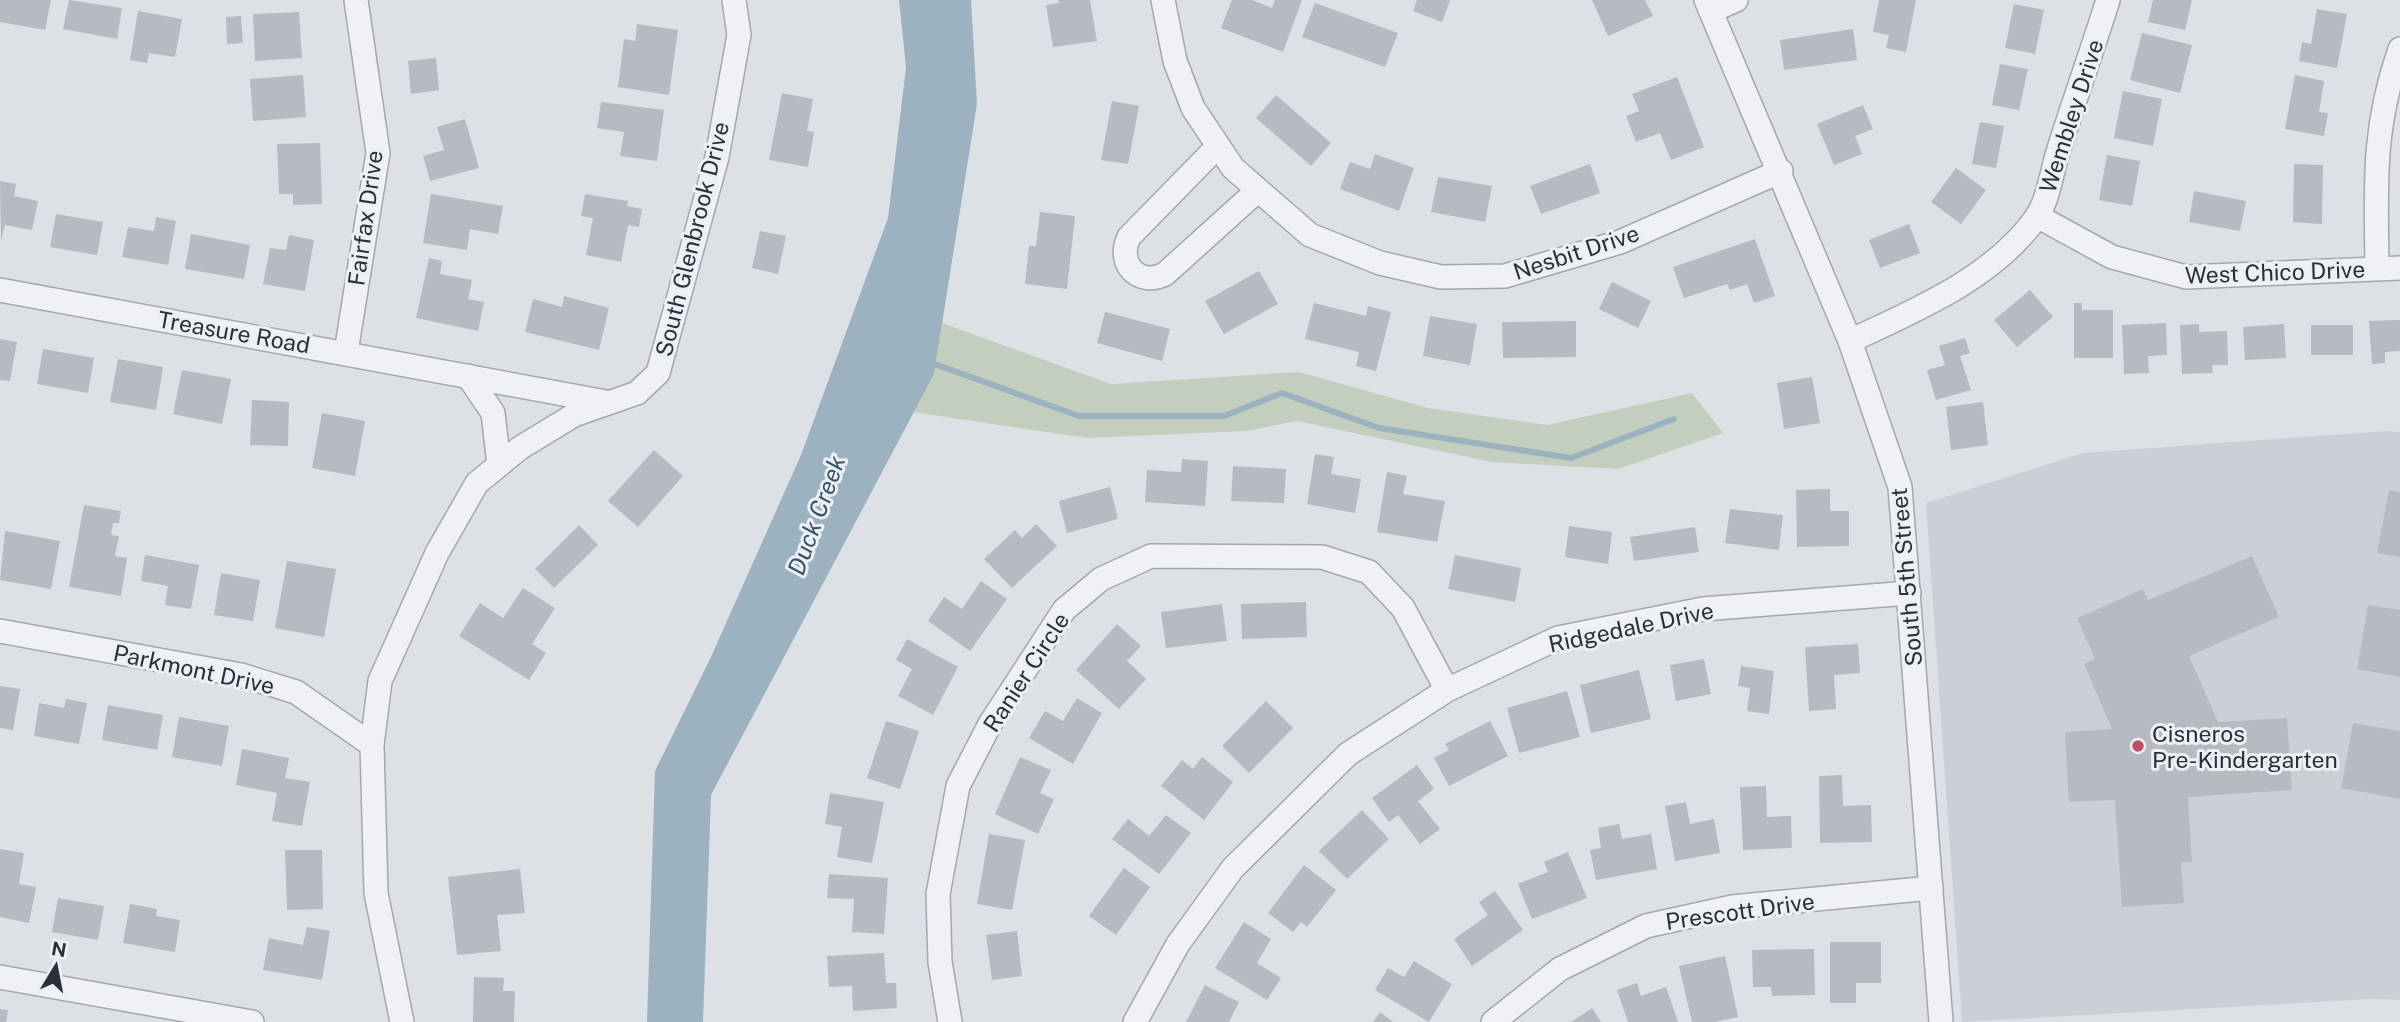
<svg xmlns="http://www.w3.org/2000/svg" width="2400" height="1022" font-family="'Public Sans',sans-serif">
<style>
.built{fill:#ccd0d6}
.green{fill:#c4cebf}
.water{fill:#9cb2c1}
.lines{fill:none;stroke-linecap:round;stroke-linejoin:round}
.stream{stroke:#9cb2c1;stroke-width:6}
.building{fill:#b5bbc1}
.minor-casing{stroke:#a3a8ae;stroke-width:26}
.minor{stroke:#eff1f4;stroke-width:23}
.poi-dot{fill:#bd4f6a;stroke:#ecf0f3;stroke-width:2.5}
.labels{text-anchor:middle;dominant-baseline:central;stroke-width:6;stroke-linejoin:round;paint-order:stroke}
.street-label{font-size:23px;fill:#28303a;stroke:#ecf0f3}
.poi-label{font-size:23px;fill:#28303a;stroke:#ecf0f3;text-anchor:start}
.water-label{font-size:24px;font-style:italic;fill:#375269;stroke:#ecf0f3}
</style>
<rect width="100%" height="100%" fill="#dde1e5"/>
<polygon class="built" points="2386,431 2400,432 2400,1000 2371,999 1962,1022 1926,503 2083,453"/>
<polygon class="green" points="942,323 1111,384 1299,372 1428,408 1547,425 1692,393 1723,433 1618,469 1492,462 1297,421 1246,431 1087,438 913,412 934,373"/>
<polygon class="water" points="899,0 971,0 977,104 934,374 711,795 703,1022 647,1022 655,771 710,659 801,455 888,218 906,67"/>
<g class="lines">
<polyline class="stream" points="929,362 1079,416 1224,416 1282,393 1379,428 1571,458 1674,419"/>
</g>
<g class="building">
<polygon points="0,0 51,0 45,30 0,22"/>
<polygon points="69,0 122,8 117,39 63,29"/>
<polygon points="1058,0 1090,0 1097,41 1053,47 1046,5 1059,3"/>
<polygon points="1232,0 1252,0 1272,8 1275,0 1302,0 1283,52 1221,28"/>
<polygon points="1417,0 1450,0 1442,22 1413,11"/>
<polygon points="1592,0 1645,0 1653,16 1608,36"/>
<polygon points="1879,0 1916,0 1906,52 1886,48 1889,35 1873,32"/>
<polygon points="2153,0 2192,0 2185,30 2148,22"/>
<polygon points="1315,3 1398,33 1385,67 1302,37"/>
<polygon points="2014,4 2044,10 2035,54 2005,48"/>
<polygon points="2317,9 2347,14 2337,68 2299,61 2302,42 2311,44"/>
<polygon points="138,11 182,19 175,57 149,53 147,63 130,60"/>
<polygon points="299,12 302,58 255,61 253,14"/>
<polygon points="241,16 243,43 227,44 226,17"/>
<polygon points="637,24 678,30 669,95 618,87 624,39 635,41"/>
<polygon points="1853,29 1857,60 1784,70 1780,40"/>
<polygon points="2142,33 2192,45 2180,93 2130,80"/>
<polygon points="436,58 439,90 411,94 408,61"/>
<polygon points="2000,64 2028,69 2019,110 1992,105"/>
<polygon points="303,75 306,117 253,121 250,79"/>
<polygon points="2295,75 2324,81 2319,112 2328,113 2324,136 2285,129"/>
<polygon points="1677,77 1704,147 1671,160 1660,133 1636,142 1626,116 1639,111 1632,94"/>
<polygon points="2123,91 2162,99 2153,146 2114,138"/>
<polygon points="782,93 813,99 807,131 814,132 808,167 769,160"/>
<polygon points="1276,95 1331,143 1311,166 1256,118"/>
<polygon points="1112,101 1139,106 1128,164 1101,160"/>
<polygon points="601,102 664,110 657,161 620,156 624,132 597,128"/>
<polygon points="1863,105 1873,129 1855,136 1862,154 1834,165 1817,124"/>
<polygon points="465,119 479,168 430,181 423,156 444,150 437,127"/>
<polygon points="1980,122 2004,126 1996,168 1972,164"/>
<polygon points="320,143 322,204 293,205 293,194 279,194 277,144"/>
<polygon points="1375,154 1414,168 1399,211 1340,189 1350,162 1370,169"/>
<polygon points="2107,155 2140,161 2132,206 2099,200"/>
<polygon points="1590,164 1600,193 1541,214 1530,186"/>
<polygon points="2294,164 2323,165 2322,224 2293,222"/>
<polygon points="1956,168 1986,190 1961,224 1931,202"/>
<polygon points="1438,177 1492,186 1485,222 1431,212"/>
<polygon points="0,181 16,184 14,196 38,201 32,230 5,225 1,241"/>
<polygon points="2194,191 2246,201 2240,231 2189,222"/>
<polygon points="431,194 503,206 498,234 470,229 467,250 423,243"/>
<polygon points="585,194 628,201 627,206 642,209 639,227 628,225 621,262 586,255 593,218 581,216"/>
<polygon points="1040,212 1075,216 1067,289 1025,284 1029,246 1036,246"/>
<polygon points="56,214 103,222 97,255 50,247"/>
<polygon points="156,217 176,221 168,265 122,257 128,227 154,231"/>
<polygon points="1909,224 1920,253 1880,268 1869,240"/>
<polygon points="760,231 786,236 778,274 752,268"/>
<polygon points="191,234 250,245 244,279 185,269"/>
<polygon points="289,235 314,240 305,291 263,284 270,248 286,250"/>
<polygon points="1755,239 1775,296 1754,303 1747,284 1730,290 1727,284 1684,298 1673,267"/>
<polygon points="429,258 442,261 440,274 472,280 468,299 484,302 478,331 416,318"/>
<polygon points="1259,271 1278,304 1224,334 1205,301"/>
<polygon points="1612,282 1651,301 1638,328 1599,309"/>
<polygon points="2030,290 2053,317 2017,347 1994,320"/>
<polygon points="564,296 609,308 599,350 525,332 533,299 562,307"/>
<polygon points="1314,303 1366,316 1368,306 1391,312 1376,371 1356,366 1359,352 1305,339"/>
<polygon points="2074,303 2082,303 2082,310 2113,310 2113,358 2074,358"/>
<polygon points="1105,312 1170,329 1162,361 1097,343"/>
<polygon points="1430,316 1477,324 1470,365 1423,356"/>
<polygon points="2400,320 2400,351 2385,352 2385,363 2372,364 2369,321"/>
<polygon points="1576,321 1576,357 1503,358 1502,322"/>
<polygon points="2166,323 2167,355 2148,356 2149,373 2124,374 2122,325"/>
<polygon points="2199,324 2199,332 2227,331 2228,365 2212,365 2213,373 2182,374 2180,325"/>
<polygon points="2284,324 2286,358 2245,360 2243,327"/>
<rect x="2311" y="325" width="42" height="30"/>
<polygon points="1965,338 1970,353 1960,356 1971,390 1936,400 1927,370 1945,365 1939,346"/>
<polygon points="0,339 17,342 10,381 0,380"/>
<polygon points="43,349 94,358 88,393 37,384"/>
<polygon points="118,359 163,367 156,410 110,402"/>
<polygon points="182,370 231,379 222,424 173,414"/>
<polygon points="1812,377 1820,423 1784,429 1777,383"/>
<polygon points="252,400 289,402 288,446 250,445"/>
<polygon points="1983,402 1988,445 1951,450 1946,407"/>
<polygon points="322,413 365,421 355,476 312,468"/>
<polygon points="654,450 683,476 638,527 608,501"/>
<polygon points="1315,454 1334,457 1331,474 1361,479 1355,513 1307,504"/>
<polygon points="1182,459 1208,461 1205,506 1145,502 1147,470 1181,472"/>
<polygon points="1233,466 1286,469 1284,503 1231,501"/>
<polygon points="1387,472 1407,476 1403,494 1445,501 1437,542 1377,532"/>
<polygon points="1110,487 1118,519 1067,533 1059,501"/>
<polygon points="1830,489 1830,511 1849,511 1849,546 1797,547 1796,490"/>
<polygon points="2389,490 2400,492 2400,557 2377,553"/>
<polygon points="84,505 121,511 119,523 113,523 111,535 119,536 115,556 127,558 121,596 69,587"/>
<polygon points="1730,509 1783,515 1779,550 1725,543"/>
<polygon points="1036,524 1057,546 1012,588 984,559 1015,530 1022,538"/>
<polygon points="579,525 598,545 554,588 535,569"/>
<polygon points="1569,526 1612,532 1608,564 1565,557"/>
<polygon points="1695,527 1699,552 1634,561 1630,537"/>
<polygon points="5,531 60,541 51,589 0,580"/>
<polygon points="145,555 199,565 191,609 165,605 168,586 141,581"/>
<polygon points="1455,555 1521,568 1515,602 1448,589"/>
<polygon points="2252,556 2279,617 2189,656 2218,722 2287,718 2292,790 2188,797 2192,862 2181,862 2184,903 2122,907 2115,800 2069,802 2065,732 2112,729 2084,664 2095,659 2077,618 2143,589 2148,600"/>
<polygon points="287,561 336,569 324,637 275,628"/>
<polygon points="221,573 260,580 253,621 214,615"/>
<polygon points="981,581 1007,599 970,651 928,621 944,597 962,609"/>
<polygon points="523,588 555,608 532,644 546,653 529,680 459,636 480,603 503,618"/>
<polygon points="1306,602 1307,637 1242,639 1241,604"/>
<polygon points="1222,604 1227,641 1166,648 1161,612"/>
<polygon points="2368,605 2400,610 2400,677 2357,669"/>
<polygon points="1117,624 1141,646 1127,661 1146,679 1119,709 1076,670"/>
<polygon points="907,639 958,667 933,715 898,696 912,669 896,660"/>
<polygon points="1858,644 1860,673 1834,675 1836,709 1809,711 1805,647"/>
<polygon points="1704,659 1711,694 1676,701 1670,665"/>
<polygon points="1741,666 1774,671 1769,714 1747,711 1750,688 1738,686"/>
<polygon points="1639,670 1651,719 1591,733 1580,685"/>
<polygon points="0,686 20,689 13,730 0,728"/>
<polygon points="1567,691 1580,737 1519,753 1507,708"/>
<polygon points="1077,698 1102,713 1073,764 1029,738 1045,711 1063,721"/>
<polygon points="66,699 87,703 79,744 34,736 39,703 64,708"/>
<polygon points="1266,701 1293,728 1249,773 1222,746"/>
<polygon points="108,705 163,715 157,750 102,740"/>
<polygon points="179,717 229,726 222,766 172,757"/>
<polygon points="886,721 919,731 900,789 867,778"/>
<polygon points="1490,721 1508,756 1449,786 1434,758 1449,750 1445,744"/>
<polygon points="2353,723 2400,731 2400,799 2341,788"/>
<polygon points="242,749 289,758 285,778 310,782 302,826 272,821 277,793 236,785"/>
<polygon points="1020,757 1051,770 1040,793 1054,799 1038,834 995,814"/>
<polygon points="1202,757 1233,782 1204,820 1161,786 1182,760 1193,769"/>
<polygon points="1417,765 1434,789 1418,801 1440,829 1420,844 1398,815 1389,822 1372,798"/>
<polygon points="1842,775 1843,806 1871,805 1872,842 1820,843 1819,776"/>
<polygon points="1766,786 1767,817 1791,816 1792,848 1743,850 1740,787"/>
<polygon points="830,793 884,802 872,863 837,857 842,827 825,824"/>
<polygon points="1686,802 1690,824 1714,819 1720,853 1675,861 1665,806"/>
<polygon points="1362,810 1389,839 1347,879 1319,851"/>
<polygon points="1166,815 1191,833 1159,874 1112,839 1128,819 1149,836"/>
<polygon points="1619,824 1622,839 1651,834 1657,869 1596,880 1590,850 1601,848 1598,828"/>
<polygon points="989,834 1025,840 1012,910 977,904"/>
<polygon points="0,849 24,853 19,884 36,887 29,923 0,917"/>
<polygon points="285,850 322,850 323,909 287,910"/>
<polygon points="1568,852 1587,898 1532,919 1518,884 1548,872 1544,862"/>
<polygon points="1304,865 1336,890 1307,927 1301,922 1293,932 1268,913"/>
<polygon points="1124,868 1150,887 1116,935 1089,916"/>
<polygon points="520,869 525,913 497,915 501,951 457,955 448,877"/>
<polygon points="829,874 888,878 884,934 852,932 854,899 827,898"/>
<polygon points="1495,891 1523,930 1472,966 1454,939 1488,915 1479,902"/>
<polygon points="58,898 104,906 98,940 52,932"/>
<polygon points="130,904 157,909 156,916 180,920 175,952 123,943"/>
<polygon points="1244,922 1271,939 1257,963 1281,978 1267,1000 1215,968"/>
<polygon points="307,927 330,931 322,980 263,970 269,938 303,945"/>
<polygon points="1017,931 1022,976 992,980 986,935"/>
<polygon points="1830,942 1881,942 1881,983 1856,983 1856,1003 1830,1003"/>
<polygon points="1814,949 1815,995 1772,996 1771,987 1753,987 1752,950"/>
<polygon points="884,953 886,983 896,983 897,1008 853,1011 852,986 829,987 827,956"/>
<polygon points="1725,956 1738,1017 1715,1022 1692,1022 1679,966"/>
<polygon points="1414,961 1452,984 1429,1022 1375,990 1388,968 1404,977"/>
<polygon points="474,977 504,978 503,991 515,991 514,1022 473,1022"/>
<polygon points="1637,983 1641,996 1666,987 1678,1022 1628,1022 1617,990"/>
<polygon points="1205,985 1239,1002 1229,1022 1186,1022"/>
<polygon points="1592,1008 1601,1022 1571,1022"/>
<polygon points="0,1009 8,1010 6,1022 0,1022"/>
<polygon points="1380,1012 1393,1022 1373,1022"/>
</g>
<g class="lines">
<g class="minor-casing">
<g id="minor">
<polyline points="1163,0 1175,61 1193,108 1233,168 1310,235 1380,263 1441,277 1505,276 1620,242 1781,171"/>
<polyline points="1706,0 1850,341 1900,487 1941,1022"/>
<polyline points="1711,11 1736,0"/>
<path d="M1217,147L1129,237C1116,264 1139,287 1165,274L1257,191"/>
<polyline points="2037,216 2112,257 2186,277 2400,268"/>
<path d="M2377,268C2376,186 2372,129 2400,49"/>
<polyline points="0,290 606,402"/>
<path d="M1850,341C1916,310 1992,279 2036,218C2049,199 2051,174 2058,152C2074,101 2092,51 2108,0"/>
<polyline points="346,352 378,153 356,0"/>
<polyline points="468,376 493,413 499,465"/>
<polyline points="0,631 241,675 296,692 372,745"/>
<polyline points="0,977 252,1022"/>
<polyline points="402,1022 376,893 372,745 380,681 437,553 477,483 520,448 574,415 637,393 658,373 717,157 739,35 734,0"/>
<polyline points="950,1022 940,962 938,894 958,786 990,724 1064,610 1101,579 1151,556 1322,557 1369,572 1403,608 1447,690"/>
<polyline points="1135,1022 1178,944 1233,868 1348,754 1447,690 1558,638 1703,609 1909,593"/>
<polyline points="1493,1022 1560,969 1646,926 1732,907 1931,888"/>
</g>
</g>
<use href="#minor" class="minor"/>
</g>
<circle class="poi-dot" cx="2138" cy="746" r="7"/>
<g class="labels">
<g class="street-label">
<text transform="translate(2071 116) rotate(-72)">Wembley Drive</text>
<text transform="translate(365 218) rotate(-82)">Fairfax Drive</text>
<text transform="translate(692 239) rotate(-76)">South Glenbrook Drive</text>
<text transform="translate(1576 252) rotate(-18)">Nesbit Drive</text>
<text transform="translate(2275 272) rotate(-2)">West Chico Drive</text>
<text transform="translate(234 332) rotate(10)">Treasure Road</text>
<text transform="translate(1906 577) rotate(-95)">South 5th Street</text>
<text transform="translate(1631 627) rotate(-12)">Ridgedale Drive</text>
<text transform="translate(194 669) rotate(12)">Parkmont Drive</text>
<text transform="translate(1026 672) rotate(-57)">Ranier Circle</text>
<text transform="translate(1740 911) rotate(-8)">Prescott Drive</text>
</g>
<g class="poi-label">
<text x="2152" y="733">Cisneros<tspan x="2152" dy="26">Pre-Kindergarten</tspan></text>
</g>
<g class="water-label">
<text transform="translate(816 515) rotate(-70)">Duck Creek</text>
</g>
</g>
<g transform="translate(56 966) rotate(10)" stroke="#ecf0f3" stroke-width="5" paint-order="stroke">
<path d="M0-5L12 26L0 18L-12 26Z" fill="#28303a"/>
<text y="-10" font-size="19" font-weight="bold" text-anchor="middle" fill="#28303a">N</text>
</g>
</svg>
